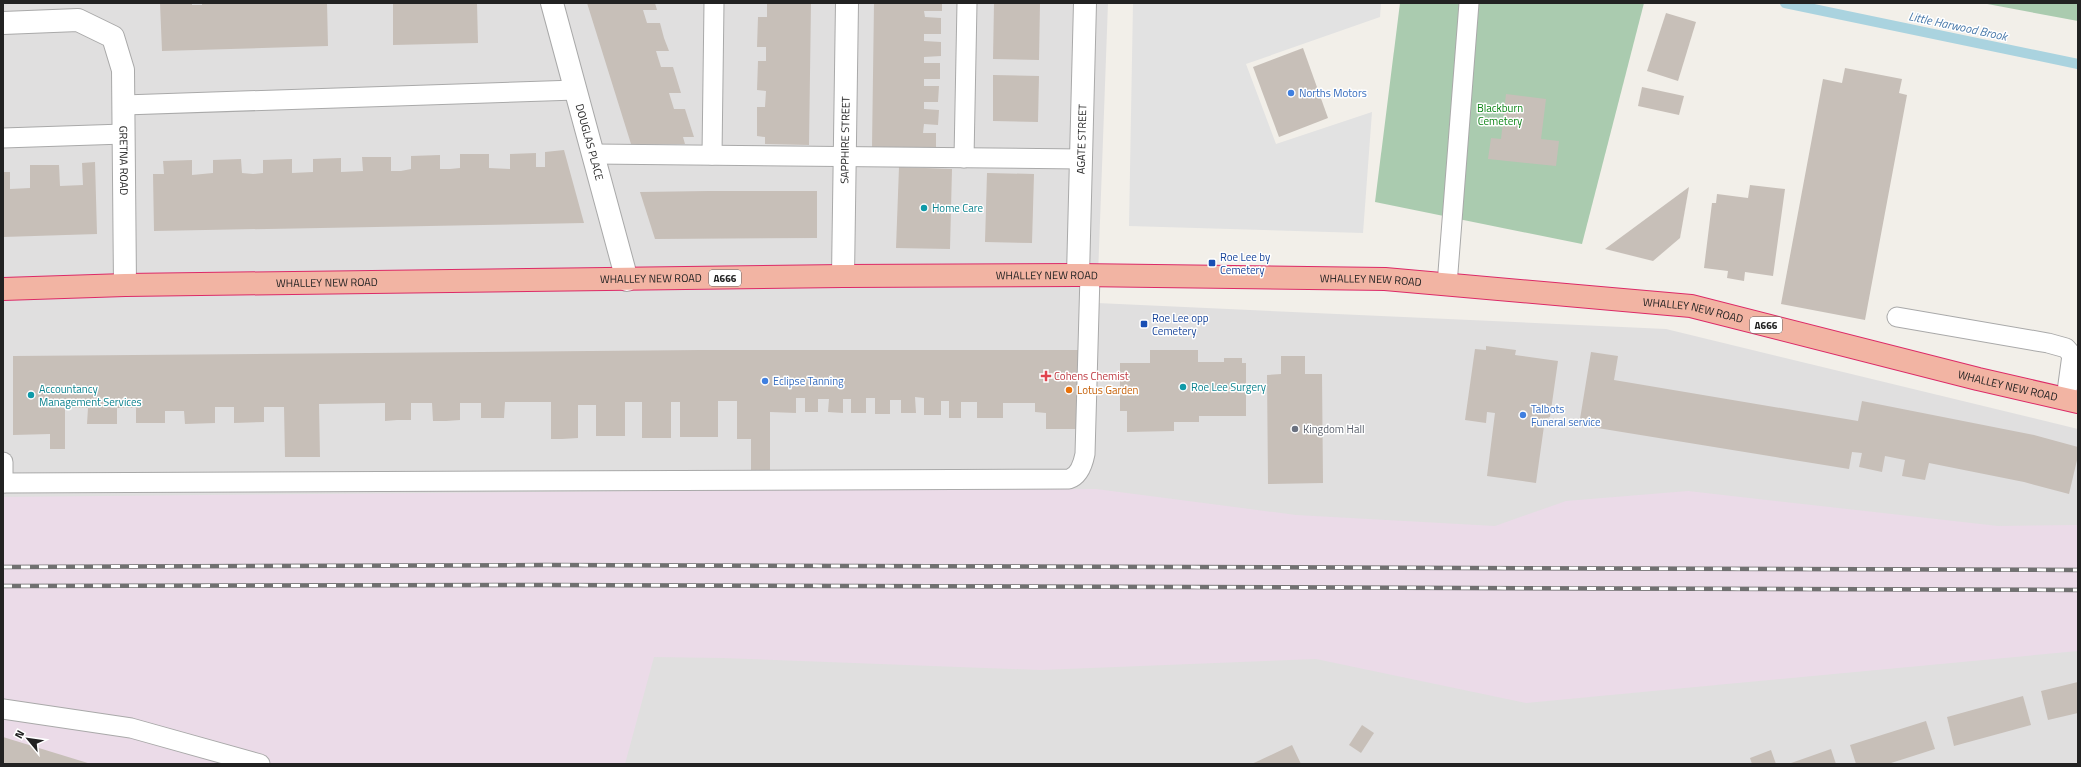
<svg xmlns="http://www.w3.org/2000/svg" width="2081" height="767" font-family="'Titillium Web',sans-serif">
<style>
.residential{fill:#e0dfdf}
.industrial{fill:#ebdbe8}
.cemetery{fill:#aacbaf}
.parking{fill:#e2e2e2}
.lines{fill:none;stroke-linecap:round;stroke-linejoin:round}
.stream{stroke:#aad3df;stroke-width:10}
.building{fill:#c7bfb8}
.service-casing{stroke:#a9a9a9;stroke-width:21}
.minor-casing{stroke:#a9a9a9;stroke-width:24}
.trunk-casing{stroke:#dc2a67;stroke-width:24}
.service{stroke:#fff;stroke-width:19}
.minor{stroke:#fff;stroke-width:22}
.trunk{stroke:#f2b4a3;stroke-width:22}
.rail-casing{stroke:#707070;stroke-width:4.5}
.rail{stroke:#fff;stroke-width:3;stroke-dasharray:9;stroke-linecap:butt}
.shop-dot{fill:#3f7fe0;stroke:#fff;stroke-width:1.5}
.culture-dot{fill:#0f9aa8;stroke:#fff;stroke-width:1.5}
.transit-dot{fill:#1a4fb4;stroke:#fff;stroke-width:1.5}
.health-dot{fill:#e0444e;stroke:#fff;stroke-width:1.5}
.food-dot{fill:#e8710a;stroke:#fff;stroke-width:1.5}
.worship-dot{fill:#6b7280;stroke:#fff;stroke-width:1.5}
.labels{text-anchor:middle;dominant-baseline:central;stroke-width:3;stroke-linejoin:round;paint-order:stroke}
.shield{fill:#fff;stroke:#646464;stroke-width:1}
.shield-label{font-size:10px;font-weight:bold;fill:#222}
.shop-label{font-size:11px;fill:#366cbe;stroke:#fff;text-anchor:start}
.park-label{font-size:11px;fill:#0c8416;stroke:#fff}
.street-label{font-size:11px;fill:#222;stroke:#fff}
.culture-label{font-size:11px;fill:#0d838f;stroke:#fff;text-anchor:start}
.transit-label{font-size:11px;fill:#164399;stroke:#fff;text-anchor:start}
.health-label{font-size:11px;fill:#be3a42;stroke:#fff;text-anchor:start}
.food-label{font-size:11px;fill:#c56008;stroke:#fff;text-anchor:start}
.worship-label{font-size:11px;fill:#5b616d;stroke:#fff;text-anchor:start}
.water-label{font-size:12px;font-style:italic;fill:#4a7aab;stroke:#fff}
</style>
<rect width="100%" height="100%" fill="#f2efe9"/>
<polygon class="residential" points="3,3 1108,3 1097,303 1666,329 2078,429 2078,764 3,764"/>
<polygon class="industrial" points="1096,489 1296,515 1495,526 1566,501 1688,491 1998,526 2078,525 2078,651 1526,703 1316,659 1041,670 722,658 654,657 625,764 3,764 3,497 735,490"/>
<g class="cemetery">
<polygon points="1400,3 1644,3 1582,244 1375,202"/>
<polygon points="1982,3 2078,3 2078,21"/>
</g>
<polygon class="parking" points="1133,3 1381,3 1380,17 1246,64 1276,144 1372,112 1363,233 1129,226"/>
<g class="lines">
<polyline class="stream" points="1785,3 2078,64"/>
</g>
<g class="building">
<polygon points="160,3 192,3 192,5 202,5 202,3 327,3 328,46 162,51"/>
<polygon points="393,3 477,3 478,43 393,45"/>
<polygon points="587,3 655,3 657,10 643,10 647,23 660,23 664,38 669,51 656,51 661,67 673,67 681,93 669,93 674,109 685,109 694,137 683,137 685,144 631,144"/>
<polygon points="767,3 811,3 809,145 765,144 765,137 757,136 757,107 765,107 766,91 757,90 758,61 766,61 766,47 757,47 758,17 767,17"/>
<polygon points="874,3 942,3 942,11 924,11 925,17 941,18 941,34 924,34 924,41 941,42 941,56 924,57 924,63 940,63 940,79 924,79 924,86 939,86 938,102 924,102 924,109 939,110 938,125 924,124 923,133 936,133 936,147 872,147"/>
<polygon points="994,3 1040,3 1039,60 993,59"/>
<polygon points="1666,13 1696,22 1678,81 1647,71"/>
<polygon points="1303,48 1328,118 1279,137 1253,67"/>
<polygon points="1845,68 1902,79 1899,93 1907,95 1865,320 1781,304 1823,79 1842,83"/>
<polygon points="993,75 1039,76 1038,122 993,121"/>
<polygon points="1642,87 1684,96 1679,115 1638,106"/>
<polygon points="1506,94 1546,99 1541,139 1559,141 1556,166 1488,159 1491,138 1501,139"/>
<polygon points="564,150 584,223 154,231 153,174 164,174 163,161 192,160 192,175 213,173 213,160 241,159 242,173 253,174 263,173 263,160 292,159 292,173 313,172 313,159 341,158 341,172 363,171 362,157 391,157 391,171 401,171 411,169 411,156 440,155 440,169 450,169 460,168 460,154 489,154 489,168 510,169 510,154 536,153 536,167 545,167 545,152"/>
<polygon points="95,162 97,234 3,237 3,172 10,172 10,189 30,188 30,165 59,165 60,186 83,185 82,163"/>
<polygon points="899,167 952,169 950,249 896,248"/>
<polygon points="987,173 1034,174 1032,243 985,242"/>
<polygon points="1750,185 1785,189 1773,276 1745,272 1744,281 1727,278 1728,271 1704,268 1712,203 1716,203 1717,194 1748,198"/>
<polygon points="1689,187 1680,238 1653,261 1605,249"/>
<polygon points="708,191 817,191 817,238 655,239 640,192"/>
<polygon points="1486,346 1516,350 1515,355 1558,361 1550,417 1545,419 1536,483 1487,476 1495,413 1487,412 1486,423 1465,420 1475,349 1486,350"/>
<polygon points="700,350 1081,350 1080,429 1046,429 1046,413 1035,412 1035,403 1003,403 1003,418 977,418 977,402 961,402 961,418 949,418 949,401 941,401 941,415 924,415 924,398 915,397 916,413 901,413 901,400 890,400 890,414 875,414 875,398 866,398 866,413 851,413 851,399 843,399 843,413 828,412 829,399 818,399 818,412 805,412 805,398 796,398 796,413 770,412 770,470 751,470 751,439 737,439 737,401 718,401 718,437 680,437 680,402 671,402 671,438 642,438 642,402 625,402 625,436 596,436 596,405 578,405 578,438 562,439 551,439 551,402 505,402 504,418 481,418 481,403 460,403 460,420 446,421 433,421 432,403 411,403 411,420 397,420 385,421 385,403 319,404 320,457 285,457 284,407 264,407 264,422 234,423 234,407 215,407 215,423 185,424 184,411 165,411 165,423 136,423 136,408 117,408 117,424 87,424 88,408 65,408 65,449 50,449 50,434 13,435 13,356"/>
<polygon points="1150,350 1198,350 1198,362 1224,362 1224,358 1242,358 1242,363 1246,363 1246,416 1199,416 1199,422 1174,422 1174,431 1127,432 1127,411 1120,411 1120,363 1150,363"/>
<polygon points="1591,352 1618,356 1614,380 1858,421 1862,401 2034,435 2078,447 2078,456 2069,494 2024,482 1929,463 1925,480 1902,476 1905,460 1885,456 1882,472 1859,467 1862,453 1852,452 1849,469 1579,425"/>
<polygon points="1281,356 1305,356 1305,374 1322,374 1323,483 1268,484 1267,375 1281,374"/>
<polygon points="2078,682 2078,713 2048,720 2041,691"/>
<polygon points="2023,696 2031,725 1954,746 1947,717"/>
<polygon points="1926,721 1935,749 1888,764 1856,764 1850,745"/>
<polygon points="1362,725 1374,733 1361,753 1349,745"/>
<polygon points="3,737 91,764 3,764"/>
<polygon points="1292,745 1301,764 1251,764 1256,762"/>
<polygon points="1831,749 1836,764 1788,764 1794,762"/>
<polygon points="1771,750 1776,764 1752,764 1750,758"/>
</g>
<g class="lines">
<g class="service-casing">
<g id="service">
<polyline points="124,105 576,90"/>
<polyline points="3,138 124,134"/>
<polyline points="594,154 1081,159"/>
<polyline points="712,155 714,3"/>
<polyline points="964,158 967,3"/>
<polyline points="1447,285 1469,3"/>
<polyline points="1897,317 2048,343 2066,348 2072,355 2066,399"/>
<polyline points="3,462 3,483"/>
<path d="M3,483L1069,479C1079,476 1083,464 1085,454L1090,275"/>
<polyline points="3,709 131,728 260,764"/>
</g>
</g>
<g class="minor-casing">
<g id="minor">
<path id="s1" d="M552,3L627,280"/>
<path id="s2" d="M3,23L78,20L113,37L123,70L125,285"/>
<path id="s3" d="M1078,275L1085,3"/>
<path id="s4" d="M843,276L847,3"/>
</g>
</g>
<g class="trunk-casing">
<g id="trunk">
<path id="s5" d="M3,289L125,285L843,276L1078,275L1385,279L1691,306L1978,379L2078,402"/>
</g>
</g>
<use href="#service" class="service"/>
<use href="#minor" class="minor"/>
<use href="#trunk" class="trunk"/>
<g class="rail-casing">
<g id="rail">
<polyline points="3,567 546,565 2078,570"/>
<polyline points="3,586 546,585 2078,590"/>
</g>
</g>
<use href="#rail" class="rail"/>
</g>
<g class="shop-dot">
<circle cx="1291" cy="93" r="4"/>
<circle cx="765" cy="381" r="4"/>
<circle cx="1523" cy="415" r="4"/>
</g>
<g class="culture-dot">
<circle cx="924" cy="208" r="4"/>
<circle cx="1183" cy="387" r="4"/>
<circle cx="31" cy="395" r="4"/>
</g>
<g class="transit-dot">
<rect x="1208" y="259" width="8" height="8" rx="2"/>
<rect x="1140" y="320" width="8" height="8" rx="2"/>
</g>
<path class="health-dot" d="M1044 370h4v4h4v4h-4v4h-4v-4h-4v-4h4z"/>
<circle class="food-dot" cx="1069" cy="390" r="4"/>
<circle class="worship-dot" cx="1295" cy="429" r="4"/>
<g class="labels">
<g class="shield">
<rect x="709" y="270" width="32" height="16" rx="3"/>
<rect x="1750" y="317" width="32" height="16" rx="3"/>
</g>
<g class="shield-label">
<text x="725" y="278">A666</text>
<text x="1766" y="325">A666</text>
</g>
<g class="shop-label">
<text x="1299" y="93">Norths Motors</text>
<text x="773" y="381">Eclipse Tanning</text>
<text x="1531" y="409">Talbots<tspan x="1531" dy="13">Funeral service</tspan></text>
</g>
<g class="park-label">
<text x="1500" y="108">Blackburn<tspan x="1500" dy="13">Cemetery</tspan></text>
</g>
<g class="street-label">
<text stroke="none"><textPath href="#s3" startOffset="136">AGATE STREET</textPath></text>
<text stroke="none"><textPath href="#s4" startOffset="136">SAPPHIRE STREET</textPath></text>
<text stroke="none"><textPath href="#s1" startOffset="144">DOUGLAS PLACE</textPath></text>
<text stroke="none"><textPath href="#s2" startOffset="239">GRETNA ROAD</textPath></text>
<text stroke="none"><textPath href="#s5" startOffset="1044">WHALLEY NEW ROAD</textPath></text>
<text stroke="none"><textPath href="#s5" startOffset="648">WHALLEY NEW ROAD</textPath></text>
<text stroke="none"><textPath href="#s5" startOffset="1368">WHALLEY NEW ROAD</textPath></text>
<text stroke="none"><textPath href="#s5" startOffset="324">WHALLEY NEW ROAD</textPath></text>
<text stroke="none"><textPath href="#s5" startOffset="1692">WHALLEY NEW ROAD</textPath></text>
<text stroke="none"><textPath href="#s5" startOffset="2016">WHALLEY NEW ROAD</textPath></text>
</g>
<g class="culture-label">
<text x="932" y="208">Home Care</text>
<text x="1191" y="387">Roe Lee Surgery</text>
<text x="39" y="389">Accountancy<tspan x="39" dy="13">Management Services</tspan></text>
</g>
<g class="transit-label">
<text x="1220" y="257">Roe Lee by<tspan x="1220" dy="13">Cemetery</tspan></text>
<text x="1152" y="318">Roe Lee opp<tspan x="1152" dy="13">Cemetery</tspan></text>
</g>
<g class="health-label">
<text x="1054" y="376">Cohens Chemist</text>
</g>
<g class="food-label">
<text x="1077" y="390">Lotus Garden</text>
</g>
<g class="worship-label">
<text x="1303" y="429">Kingdom Hall</text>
</g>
<g class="water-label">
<text transform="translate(1958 26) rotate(12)">Little Harwood Brook</text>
</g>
</g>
<rect width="2081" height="767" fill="none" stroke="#222222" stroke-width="8"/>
<g transform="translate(28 739) rotate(299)" stroke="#ffffff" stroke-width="3" paint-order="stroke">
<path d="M0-3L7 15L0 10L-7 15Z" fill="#222222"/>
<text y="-6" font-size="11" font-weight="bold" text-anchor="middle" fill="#222222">N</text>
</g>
</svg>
